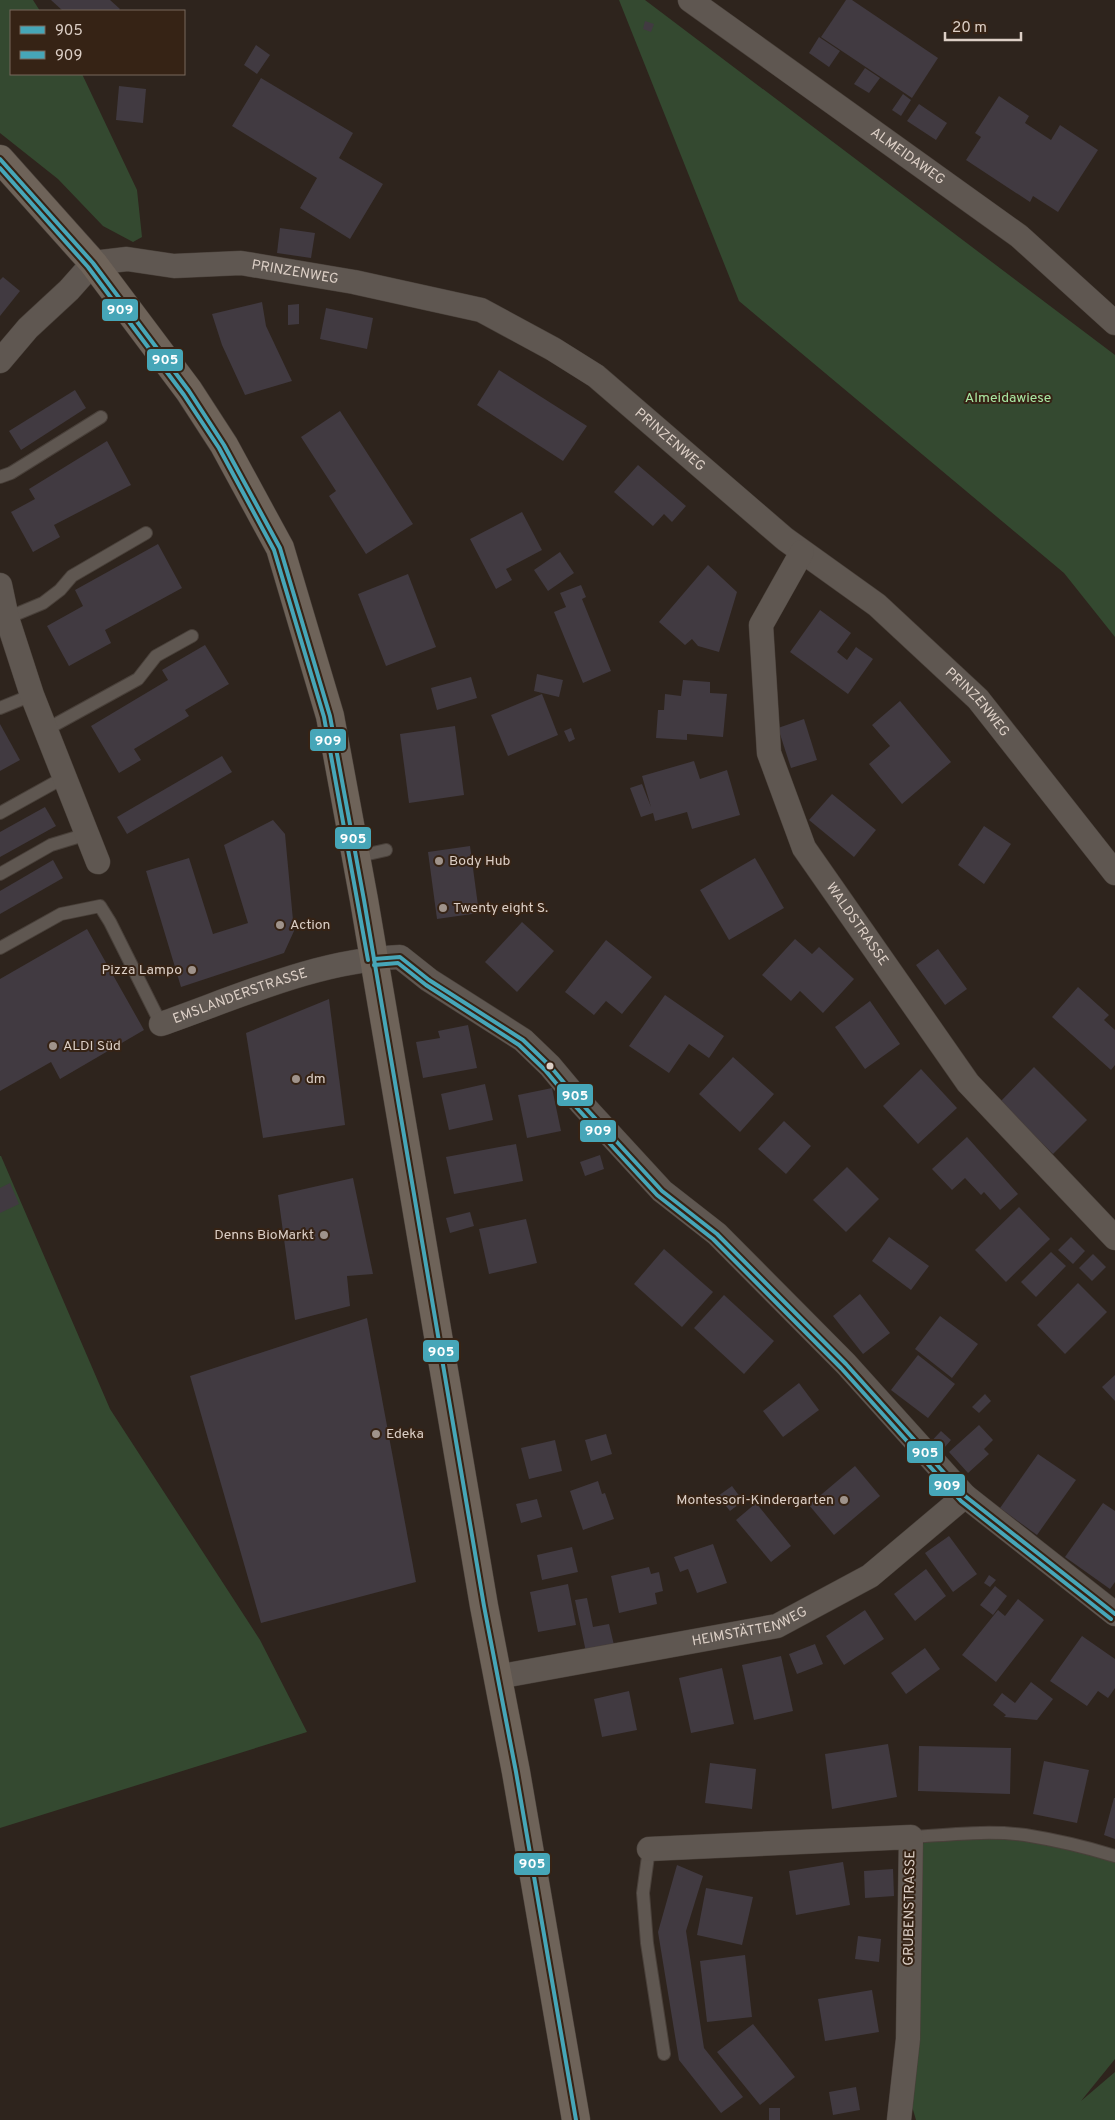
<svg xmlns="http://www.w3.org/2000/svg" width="1115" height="2120" font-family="Overpass,sans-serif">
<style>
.green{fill:#344930}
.building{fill:#413a41}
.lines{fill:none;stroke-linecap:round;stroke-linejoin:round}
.service-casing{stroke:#49403a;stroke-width:14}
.minor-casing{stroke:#49403a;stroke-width:25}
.primary-casing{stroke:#49403a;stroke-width:29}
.service{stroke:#5f5751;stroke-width:12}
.minor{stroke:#5f5751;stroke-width:24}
.primary{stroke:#6e6359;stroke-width:28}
.bus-1-casing{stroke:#362315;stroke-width:8}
.bus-2-casing{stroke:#362315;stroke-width:8}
.bus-1{stroke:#46a6b8;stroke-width:4}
.bus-2{stroke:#46a6b8;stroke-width:4}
.poi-dot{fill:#9f938b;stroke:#362315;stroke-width:2}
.bus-dot{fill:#dccfc6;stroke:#362315;stroke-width:2}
.labels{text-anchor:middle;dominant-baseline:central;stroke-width:4;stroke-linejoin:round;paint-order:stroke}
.street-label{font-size:14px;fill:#dccfc6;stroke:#362315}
.park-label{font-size:14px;fill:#a9e8a3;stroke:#362315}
.poi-label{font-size:14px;fill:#dccfc6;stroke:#362315;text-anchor:start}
.line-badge{stroke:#362315;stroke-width:2}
.badge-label{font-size:14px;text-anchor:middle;font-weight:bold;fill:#fff}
</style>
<rect width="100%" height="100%" fill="#2e241d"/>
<g class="green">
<polygon points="0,0 33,0 40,11 11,11 11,74 82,74 137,190 142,237 133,242 103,226 58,179 0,133"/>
<polygon points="619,0 645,0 1115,355 1115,637 1064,573 739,301"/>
<polygon points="0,1156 1,1156 110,1409 260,1640 307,1732 0,1828"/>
<polygon points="934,1838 1027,1839 1115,1859 1115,2059 1081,2101 1115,2072 1115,2120 916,2120 911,2103 920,1845"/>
</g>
<g class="building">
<polygon points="51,0 110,0 120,9 118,11 63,11"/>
<polygon points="846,0 852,0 938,58 912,98 821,37"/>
<polygon points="645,21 654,24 651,32 643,29"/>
<polygon points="819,37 840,51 829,67 809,53"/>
<polygon points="256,45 270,55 257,74 244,65"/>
<polygon points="865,68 880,78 869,93 854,84"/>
<polygon points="261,78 353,133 339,158 383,184 350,239 300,208 317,178 232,126"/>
<polygon points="119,86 146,89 143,123 116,120"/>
<polygon points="903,94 911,100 901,116 892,110"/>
<polygon points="999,96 1029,116 1025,123 1051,140 1060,125 1098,150 1058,212 1033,196 1030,202 966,160 981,137 975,133"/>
<polygon points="919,104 947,123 936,140 907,121"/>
<polygon points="280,228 315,233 311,258 277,253"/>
<polygon points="3,277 20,291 0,316 0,280"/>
<polygon points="262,302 266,326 292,381 245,395 222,345 212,314"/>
<polygon points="299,304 299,324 288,325 288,305"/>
<polygon points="326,308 373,318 367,349 320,339"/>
<polygon points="499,370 587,426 563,461 477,405"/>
<polygon points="75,390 86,408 21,450 9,431"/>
<polygon points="340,411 413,524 366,554 329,496 336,491 301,437"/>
<polygon points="107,441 131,485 54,525 60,537 33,552 11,512 35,499 29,489"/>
<polygon points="638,465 686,506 672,522 664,514 653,526 614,492"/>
<polygon points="522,512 542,550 506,569 512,580 496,589 470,539"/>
<polygon points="158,544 182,588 105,630 111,643 69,666 47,626 83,606 75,590"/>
<polygon points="560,552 574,573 548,591 534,570"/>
<polygon points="708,565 737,592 719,652 698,646 692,639 685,645 659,622"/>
<polygon points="408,574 436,647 386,666 358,594"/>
<polygon points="581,585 586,597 582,599 611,671 583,683 554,612 566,607 560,593"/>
<polygon points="820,610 851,633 837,652 847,660 856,647 873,659 848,694 790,652"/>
<polygon points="205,645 229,684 185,710 189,716 134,749 141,760 119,773 91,726 168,680 162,670"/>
<polygon points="537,674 563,680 559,697 534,691"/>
<polygon points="471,677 477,698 437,710 431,688"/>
<polygon points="683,680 710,682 710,693 727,694 723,737 687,734 687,740 656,738 658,710 664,710 665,694 681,696"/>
<polygon points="542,694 558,735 508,756 491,715"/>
<polygon points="900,701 951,762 902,804 869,764 890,746 872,725"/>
<polygon points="804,719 817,760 791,768 778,728"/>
<polygon points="0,724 20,760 0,771"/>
<polygon points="455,726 464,795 409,803 400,734"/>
<polygon points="571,728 575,739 569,742 564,731"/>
<polygon points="222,756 232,772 127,834 117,817"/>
<polygon points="694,761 700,779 727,770 740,815 692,829 687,812 655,821 653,813 641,817 630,788 642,784 651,807 642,776"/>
<polygon points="832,794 876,830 854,857 809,820"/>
<polygon points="45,807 56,826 0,857 0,832"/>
<polygon points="273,820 285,834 294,931 284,953 181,987 146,871 189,858 213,934 248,923 224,845"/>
<polygon points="984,826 1011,844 984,884 958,865"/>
<polygon points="470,846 479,913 437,919 428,852"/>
<polygon points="755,858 784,908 729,940 700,890"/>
<polygon points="53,860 63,878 0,914 0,891"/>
<polygon points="522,922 554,951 517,992 485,962"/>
<polygon points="87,929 144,1030 60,1079 51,1062 0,1091 0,979"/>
<polygon points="795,939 812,954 819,947 854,979 823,1013 800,991 791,1001 762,975"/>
<polygon points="606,940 652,977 622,1014 606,1001 594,1015 565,992"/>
<polygon points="938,949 967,989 945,1005 916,965"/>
<polygon points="1078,987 1109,1015 1104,1020 1115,1030 1115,1065 1111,1070 1052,1017"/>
<polygon points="665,995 724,1036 709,1058 689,1044 669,1073 629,1046"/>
<polygon points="329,999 345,1125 263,1138 246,1033"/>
<polygon points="870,1001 900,1044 865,1069 835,1027"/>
<polygon points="468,1025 477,1068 423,1078 416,1042 440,1038 438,1031"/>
<polygon points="733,1057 774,1094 740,1132 699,1094"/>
<polygon points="1034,1067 1087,1120 1053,1154 1000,1102"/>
<polygon points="921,1069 957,1108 918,1144 883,1106"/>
<polygon points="485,1084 493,1120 449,1130 441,1094"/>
<polygon points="552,1088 561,1131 527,1138 518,1095"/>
<polygon points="784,1121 811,1146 786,1174 758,1149"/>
<polygon points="967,1137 1018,1194 1000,1210 984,1192 981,1195 965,1178 952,1190 932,1169"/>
<polygon points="516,1144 523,1181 454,1194 446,1157"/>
<polygon points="600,1155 604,1169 585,1176 580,1162"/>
<polygon points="847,1167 879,1199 846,1232 813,1200"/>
<polygon points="353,1178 373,1274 347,1276 350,1306 295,1320 278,1195"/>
<polygon points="10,1183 19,1204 0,1213 0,1188"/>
<polygon points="1019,1207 1050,1239 1006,1282 975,1250"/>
<polygon points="470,1212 474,1226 450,1233 446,1218"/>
<polygon points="526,1219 537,1263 489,1274 479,1229"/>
<polygon points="889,1237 929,1266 911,1290 872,1261"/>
<polygon points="1071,1237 1085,1251 1073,1264 1058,1250"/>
<polygon points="664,1249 713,1292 682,1327 634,1284"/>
<polygon points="1051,1252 1066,1266 1036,1297 1021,1282"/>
<polygon points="1093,1254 1106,1267 1092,1281 1079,1268"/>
<polygon points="1078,1283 1107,1312 1065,1354 1037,1325"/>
<polygon points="860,1294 890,1333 863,1354 833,1316"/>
<polygon points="724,1295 774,1341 744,1374 694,1328"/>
<polygon points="940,1316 978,1344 952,1378 915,1349"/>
<polygon points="367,1318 416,1582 261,1623 190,1376"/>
<polygon points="918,1355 955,1384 928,1418 891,1390"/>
<polygon points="1115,1375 1115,1401 1102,1387"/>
<polygon points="799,1383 819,1410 783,1437 763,1411"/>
<polygon points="985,1394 991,1401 979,1413 972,1407"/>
<polygon points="979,1425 993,1440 984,1449 989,1454 968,1473 949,1452"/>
<polygon points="941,1431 951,1440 937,1456 926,1447"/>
<polygon points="606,1434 612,1454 591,1461 585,1440"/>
<polygon points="555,1440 562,1471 529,1479 521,1448"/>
<polygon points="1038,1454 1076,1480 1037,1535 1000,1508"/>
<polygon points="855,1466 880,1496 834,1535 809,1505"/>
<polygon points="598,1481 602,1494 605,1493 614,1519 583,1530 570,1491"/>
<polygon points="732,1486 743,1501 730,1511 718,1496"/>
<polygon points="537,1499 542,1517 521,1523 516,1504"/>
<polygon points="756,1503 791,1546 771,1562 736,1520"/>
<polygon points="1103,1503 1115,1511 1115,1582 1110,1589 1065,1557"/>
<polygon points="949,1536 977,1574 953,1592 925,1553"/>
<polygon points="713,1544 727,1583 697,1593 688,1569 680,1572 674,1557"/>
<polygon points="572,1547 578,1572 542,1580 537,1555"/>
<polygon points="649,1567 651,1574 659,1572 663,1591 655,1593 657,1604 619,1613 611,1576"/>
<polygon points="926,1569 946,1596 915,1621 894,1594"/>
<polygon points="989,1575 996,1580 990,1587 984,1583"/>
<polygon points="568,1584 576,1625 538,1632 530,1592"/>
<polygon points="995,1586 1007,1596 993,1615 980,1605"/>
<polygon points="587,1598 593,1627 609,1624 614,1645 586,1652 575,1600"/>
<polygon points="1018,1599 1044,1620 996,1682 962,1655 998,1610 1005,1616"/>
<polygon points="865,1610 884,1639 844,1665 826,1636"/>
<polygon points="1082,1636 1115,1659 1115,1688 1108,1698 1098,1691 1087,1706 1050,1681"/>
<polygon points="815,1644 823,1664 797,1674 789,1654"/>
<polygon points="925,1648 940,1669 906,1694 891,1673"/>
<polygon points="781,1656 793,1711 754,1720 742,1665"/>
<polygon points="722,1668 734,1724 691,1733 679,1678"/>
<polygon points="1031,1682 1053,1699 1037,1720 1004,1717 1006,1715 993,1705 1002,1693 1015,1703"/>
<polygon points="629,1691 637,1730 602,1737 594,1699"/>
<polygon points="888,1744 897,1797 832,1809 825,1754"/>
<polygon points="919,1746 1011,1748 1010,1794 918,1791"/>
<polygon points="1044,1761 1089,1770 1077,1823 1033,1814"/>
<polygon points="710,1763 756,1769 752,1809 705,1803"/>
<polygon points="1114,1798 1115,1798 1115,1839 1104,1835"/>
<polygon points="843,1862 850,1905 796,1915 789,1871"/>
<polygon points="677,1865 703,1876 686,1931 704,2048 743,2097 721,2113 679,2060 658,1932"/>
<polygon points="893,1869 894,1896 865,1898 864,1871"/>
<polygon points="706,1888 753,1897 742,1945 697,1935"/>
<polygon points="858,1936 881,1939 879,1962 855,1959"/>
<polygon points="745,1955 752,2017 707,2022 700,1961"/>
<polygon points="872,1990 879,2032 825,2041 818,1999"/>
<polygon points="753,2024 795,2077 760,2105 717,2052"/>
<polygon points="856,2087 860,2110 833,2115 829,2092"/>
<rect x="769" y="2108" width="11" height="12"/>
</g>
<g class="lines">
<g class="service-casing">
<g id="service">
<polyline points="0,477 11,473 101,417"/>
<polyline points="7,618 43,603 60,590 72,576 146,533"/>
<polyline points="0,708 32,695"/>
<polyline points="47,729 138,679 156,656 192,636"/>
<polyline points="0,813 63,778"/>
<polyline points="355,857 386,850"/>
<polyline points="0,874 51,845 87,834"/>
<polyline points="0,948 61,914 100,906 110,922 161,1024"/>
<path d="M911,1837C948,1835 988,1830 1025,1835C1056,1840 1086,1847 1115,1856"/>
<polyline points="649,1849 643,1893 647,1943 664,2054"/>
</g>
</g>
<g class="minor-casing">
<g id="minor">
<path id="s1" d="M690,0L1019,236L1115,323"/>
<path id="s2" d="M0,361L28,328L69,290L93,263L127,259L174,266L241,263L354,282L481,310L553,349L596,376L785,539L877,605L978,699L1115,873"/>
<path id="s3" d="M802,552L761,625L769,753L804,848L968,1083L1115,1238"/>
<polyline points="0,585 7,618 32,695 98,862"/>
<path id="s4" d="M161,1024C238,997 318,960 400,957L429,980L523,1040L550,1066L581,1103L662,1191L717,1234L846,1364L965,1496L1115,1614"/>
<path id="s5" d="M497,1677L777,1626L870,1576L965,1496"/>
<polyline points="649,1849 911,1837 908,2039 899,2120"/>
</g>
</g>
<g class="primary-casing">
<polyline id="primary" points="0,159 93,263 189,391 224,445 280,548 330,716 364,900 484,1606 516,1772 576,2120"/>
</g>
<use href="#service" class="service"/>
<use href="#minor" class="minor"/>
<use href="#primary" class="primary"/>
<g class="bus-1-casing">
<g id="bus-1">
<polyline points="0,159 93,263 189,391 224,445 280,548 330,716 364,900 484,1606 516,1772 576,2120"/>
<polyline points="374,959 400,957 429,980 523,1040 550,1066 581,1103 662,1191 717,1234 846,1364 965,1496 1115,1614"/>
</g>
</g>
<g class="bus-2-casing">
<g id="bus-2">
<polyline points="0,168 88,267 184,395 219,448 274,550 324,717 368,960"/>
<polyline points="374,965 398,963 426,985 519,1045 545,1070 576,1107 657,1195 713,1239 841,1368 961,1501 1111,1619"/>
</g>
</g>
<use href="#bus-1" class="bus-1"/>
<use href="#bus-2" class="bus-2"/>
</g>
<g class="poi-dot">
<circle cx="439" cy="861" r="5"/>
<circle cx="443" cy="908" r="5"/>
<circle cx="280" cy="925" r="5"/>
<circle cx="192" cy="970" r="5"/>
<circle cx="53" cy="1046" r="5"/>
<circle cx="296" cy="1079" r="5"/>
<circle cx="324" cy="1235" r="5"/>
<circle cx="376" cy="1434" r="5"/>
<circle cx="844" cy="1500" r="5"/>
</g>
<circle class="bus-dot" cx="550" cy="1066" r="4.5"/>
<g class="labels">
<g class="street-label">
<text stroke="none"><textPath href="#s1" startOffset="268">ALMEIDAWEG</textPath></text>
<text stroke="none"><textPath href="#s2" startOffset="339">PRINZENWEG</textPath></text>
<text stroke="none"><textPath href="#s2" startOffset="759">PRINZENWEG</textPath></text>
<text stroke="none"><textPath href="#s2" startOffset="1164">PRINZENWEG</textPath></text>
<text stroke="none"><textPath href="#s3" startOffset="406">WALDSTRASSE</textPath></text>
<text stroke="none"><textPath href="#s4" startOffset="84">EMSLANDERSTRASSE</textPath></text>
<text stroke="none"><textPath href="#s5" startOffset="258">HEIMSTÄTTENWEG</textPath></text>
<text transform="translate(910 1908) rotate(-89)">GRUBENSTRASSE</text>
</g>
<g class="park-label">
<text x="1008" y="398">Almeidawiese</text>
</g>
<g class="poi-label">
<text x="449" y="861">Body Hub</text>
<text x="453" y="908">Twenty eight S.</text>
<text x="290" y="925">Action</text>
<text x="182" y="970" text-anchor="end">Pizza Lampo</text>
<text x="63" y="1046">ALDI Süd</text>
<text x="306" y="1079">dm</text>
<text x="314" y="1235" text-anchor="end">Denns BioMarkt</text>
<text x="386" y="1434">Edeka</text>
<text x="834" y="1500" text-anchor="end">Montessori-Kindergarten</text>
</g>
</g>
<g class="line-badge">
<rect x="101" y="298" width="38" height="24" rx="5" fill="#46a6b8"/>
<rect x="146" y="348" width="38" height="24" rx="5" fill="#46a6b8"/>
<rect x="309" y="728" width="38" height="24" rx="5" fill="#46a6b8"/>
<rect x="334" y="826" width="38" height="24" rx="5" fill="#46a6b8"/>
<rect x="556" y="1083" width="38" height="24" rx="5" fill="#46a6b8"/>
<rect x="579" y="1119" width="38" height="24" rx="5" fill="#46a6b8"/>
<rect x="422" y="1339" width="38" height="24" rx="5" fill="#46a6b8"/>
<rect x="906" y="1440" width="38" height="24" rx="5" fill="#46a6b8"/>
<rect x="928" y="1473" width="38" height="24" rx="5" fill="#46a6b8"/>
<rect x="513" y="1852" width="38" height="24" rx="5" fill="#46a6b8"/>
</g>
<g class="badge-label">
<text x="120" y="314">909</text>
<text x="165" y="364">905</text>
<text x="328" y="745">909</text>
<text x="353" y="843">905</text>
<text x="575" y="1100">905</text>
<text x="598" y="1135">909</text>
<text x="441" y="1356">905</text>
<text x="925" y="1457">905</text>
<text x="947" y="1490">909</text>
<text x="532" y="1868">905</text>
</g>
<rect x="10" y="10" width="175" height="65" fill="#362315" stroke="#78685c"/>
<rect x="20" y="26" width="25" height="8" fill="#46a6b8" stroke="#78685c"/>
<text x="55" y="35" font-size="15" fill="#dccfc6">905</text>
<rect x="20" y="51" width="25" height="8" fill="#46a6b8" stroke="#78685c"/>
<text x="55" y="60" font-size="15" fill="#dccfc6">909</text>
<path d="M945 32v8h76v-8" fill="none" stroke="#dccfc6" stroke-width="2.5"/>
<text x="952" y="32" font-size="15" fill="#dccfc6" stroke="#362315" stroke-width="4" paint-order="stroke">20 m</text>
</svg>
